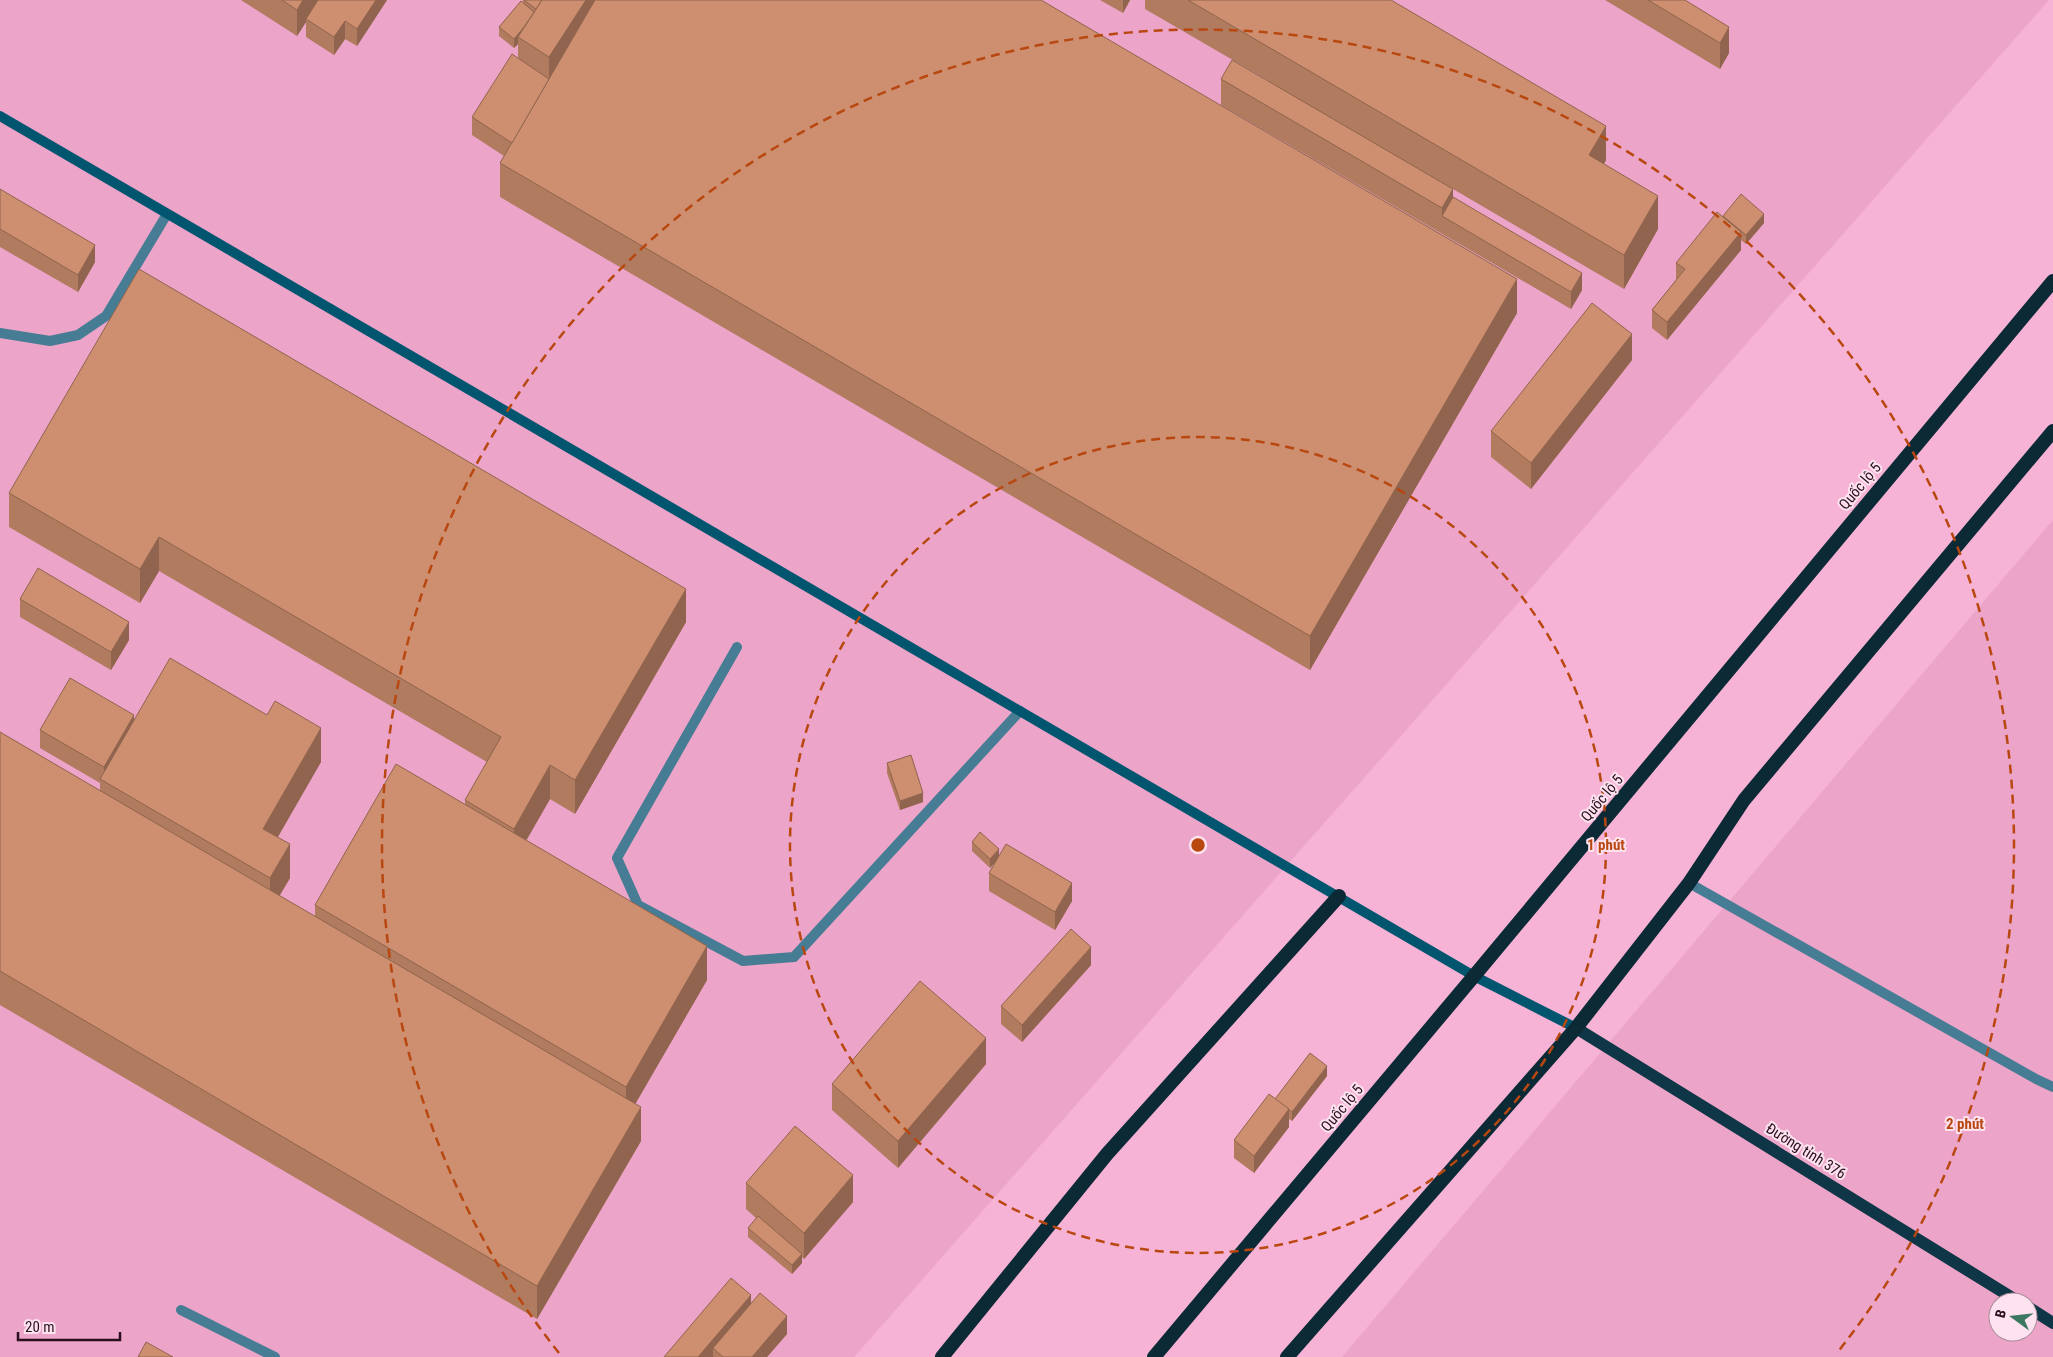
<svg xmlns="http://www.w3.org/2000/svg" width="2053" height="1357" font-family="'Roboto Condensed',sans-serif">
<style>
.built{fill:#eca4c8;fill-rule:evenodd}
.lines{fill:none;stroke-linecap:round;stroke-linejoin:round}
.service{stroke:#477d94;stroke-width:10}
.secondary{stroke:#01556f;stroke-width:10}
.primary{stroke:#0f3646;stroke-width:12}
.trunk{stroke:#0c2a36;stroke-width:14}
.wall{fill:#b07b5f}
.shaded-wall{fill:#90644e}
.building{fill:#cd8f6f;stroke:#90644e}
.ring{fill:none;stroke:#b84710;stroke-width:2.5;stroke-dasharray:9 6}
.labels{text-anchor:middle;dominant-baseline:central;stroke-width:4;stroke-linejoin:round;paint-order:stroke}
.street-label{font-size:15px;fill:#28111d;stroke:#fee2ef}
.centre{fill:#b84710;stroke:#fee2ef;stroke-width:2.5}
.ring-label{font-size:15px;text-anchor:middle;font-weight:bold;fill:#b84710;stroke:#fee2ef;stroke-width:4;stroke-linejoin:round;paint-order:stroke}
</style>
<rect width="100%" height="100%" fill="#f6b3d5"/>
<g class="built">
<polygon points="0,0 2049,0 854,1357 0,1357"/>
<path d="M2053,520V1357H1342ZM1998,1302H2028V1332H1998Z"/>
</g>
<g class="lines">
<g class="service">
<polyline points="0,333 50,341 78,335 106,316 167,214"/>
<polyline points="737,647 617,858 638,905 743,961 794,957 1020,711"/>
<polyline points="1689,883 2036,1079 2053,1087"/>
<polyline points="181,1310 275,1357"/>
</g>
<polyline class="secondary" points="0,116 1474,976 1576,1028"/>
<g class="primary">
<polyline points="1576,1028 2019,1302"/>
<polyline points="2028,1307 2053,1323"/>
</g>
<g class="trunk">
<polyline points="942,1357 1107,1154 1339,896"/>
<polyline points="1154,1357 1474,976 2053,281"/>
<polyline points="1287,1357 1576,1028 1689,883 1744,800 2053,431"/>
</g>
</g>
<g class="wall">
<polygon points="241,0 387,0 357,46 345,39 334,55 306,37 306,22 297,36"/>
<polygon points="523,0 541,0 1517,313 1310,670 500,197 500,163 504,156 472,135 472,117 518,58 518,44 514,48 499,36 499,27 523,3"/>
<polygon points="1100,0 1130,0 1123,13"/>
<polygon points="1145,0 1391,0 1606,160 1604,164 1658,229 1624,289 1453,189 1453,197 1582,290 1571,309 1221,105 1221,79 1269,81 1145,9"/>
<polygon points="1605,0 1685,0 1729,53 1720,69"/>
<polygon points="0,189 95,262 78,292 0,247"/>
<polygon points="1723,217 1764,223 1746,244 1741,240 1741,250 1667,340 1652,328 1652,310 1676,280 1676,263"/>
<polygon points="1632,360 1531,489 1491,457 1491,431"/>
<polygon points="9,493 686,622 575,814 550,799 526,840 707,980 635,1104 641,1141 537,1319 0,1005 0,732 100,791 100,783 40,748 40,730 134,720 321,762 277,837 290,878 279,896 315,916 315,905 465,804 465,800 487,762 159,571 140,603 9,527"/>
<polygon points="20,599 129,640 111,670 20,617"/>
<polygon points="887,763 923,802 900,810 887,773"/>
<polygon points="972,842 999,856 1072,901 1055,930 989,891 989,873 995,862 990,868 972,851"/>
<polygon points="1091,965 1022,1042 1001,1024 1001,1006"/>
<polygon points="986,1064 898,1168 832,1110 832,1084"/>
<polygon points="1327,1076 1292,1121 1289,1119 1289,1127 1254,1173 1234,1158 1234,1140 1275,1099"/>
<polygon points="746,1183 853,1202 804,1259 802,1257 802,1263 792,1274 748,1237 748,1228 756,1218 746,1209"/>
<polygon points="751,1303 787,1334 767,1357 664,1357"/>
</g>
<g class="shaded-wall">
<polygon points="303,0 320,0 306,19 306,22 297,36 297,10"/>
<polygon points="376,0 387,0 357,46 357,29"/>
<polygon points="586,0 602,0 549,83 549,57"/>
<polygon points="1123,0 1130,0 1123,13"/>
<polygon points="536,14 518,37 518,44 514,48 514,39"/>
<polygon points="345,21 345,39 334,55 334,37"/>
<polygon points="1729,27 1729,53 1720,69 1720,43"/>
<polygon points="1606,126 1606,160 1589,189 1589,155"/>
<polygon points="1453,189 1453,215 1442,216 1442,208"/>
<polygon points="1658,196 1658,229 1624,289 1624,255"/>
<polygon points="1764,214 1764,223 1746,244 1746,235"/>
<polygon points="1741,232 1741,250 1667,340 1667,322"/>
<polygon points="95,245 95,262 78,292 78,275"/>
<polygon points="1582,273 1582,290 1571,309 1571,292"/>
<polygon points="1517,279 1517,313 1310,670 1310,636"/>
<polygon points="1632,334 1632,360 1531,489 1531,463"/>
<polygon points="159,537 159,571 140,603 140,569"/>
<polygon points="686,589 686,622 575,814 575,780"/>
<polygon points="129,622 129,640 111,670 111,652"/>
<polygon points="134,715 134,733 104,782 104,767"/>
<polygon points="321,728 321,762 263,863 263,829"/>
<polygon points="550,765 550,799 514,862 514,829"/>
<polygon points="923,793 923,802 900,810 900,801"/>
<polygon points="290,844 290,878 270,912 270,878"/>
<polygon points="999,849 999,858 990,868 990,859"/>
<polygon points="1072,883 1072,901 1055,930 1055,912"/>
<polygon points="707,946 707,980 626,1120 626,1087"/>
<polygon points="1091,947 1091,965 1022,1042 1022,1025"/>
<polygon points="986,1038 986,1064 898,1168 898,1141"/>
<polygon points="1327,1066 1327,1076 1292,1121 1292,1112"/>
<polygon points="641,1107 641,1141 537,1319 537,1286"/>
<polygon points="1289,1109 1289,1127 1254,1173 1254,1156"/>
<polygon points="853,1175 853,1202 804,1259 804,1233"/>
<polygon points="802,1254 802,1263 792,1274 792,1265"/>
<polygon points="751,1295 751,1313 713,1348 713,1357 698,1357"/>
<polygon points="787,1316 787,1334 767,1357 752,1357"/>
</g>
<g class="building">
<polygon points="282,0 303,0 297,10"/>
<polygon points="318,0 376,0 357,29 345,21 334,37 306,19"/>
<polygon points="524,0 542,0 536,9"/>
<polygon points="542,0 586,0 549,57 518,37"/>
<polygon points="595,0 1041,0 1517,279 1310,636 500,163"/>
<polygon points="1188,0 1391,0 1606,126 1589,155 1658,196 1624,255"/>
<polygon points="1648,0 1685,0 1729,27 1720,43"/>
<polygon points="521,1 534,12 524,27 514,39 499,27"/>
<polygon points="512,54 549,79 512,143 472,117"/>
<polygon points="1232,60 1453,189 1442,208 1221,79"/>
<polygon points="0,189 95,245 78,275 0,229"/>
<polygon points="1741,194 1764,214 1746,235 1723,216"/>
<polygon points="1453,197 1582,273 1571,292 1442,216"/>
<polygon points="1717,212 1741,232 1667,322 1652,310 1685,269 1676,263"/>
<polygon points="139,269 686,589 575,780 550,765 514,829 465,800 501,737 159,537 140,569 9,493"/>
<polygon points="1592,303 1632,334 1531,463 1491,431"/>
<polygon points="38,568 129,622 111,652 20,599"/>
<polygon points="170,658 267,715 275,701 321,728 263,829 290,844 270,878 100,779"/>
<polygon points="70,678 134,715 104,767 40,730"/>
<polygon points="0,732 641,1107 537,1286 0,971"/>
<polygon points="911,755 923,793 900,801 887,763"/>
<polygon points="396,764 707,946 626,1087 315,905"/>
<polygon points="980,832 999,849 990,859 972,842"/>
<polygon points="1006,844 1072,883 1055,912 989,873"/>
<polygon points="1071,929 1091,947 1022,1025 1001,1006"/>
<polygon points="920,981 986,1038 898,1141 832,1084"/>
<polygon points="1310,1053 1327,1066 1292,1112 1275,1099"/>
<polygon points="1269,1094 1289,1109 1254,1156 1234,1140"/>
<polygon points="795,1126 853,1175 804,1233 746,1183"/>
<polygon points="758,1216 802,1254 792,1265 748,1228"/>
<polygon points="731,1278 751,1295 698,1357 664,1357"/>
<polygon points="760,1293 787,1316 752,1357 723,1357 713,1348"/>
<polygon points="146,1342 173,1357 138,1357"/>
</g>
<g class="ring">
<circle cx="1198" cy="845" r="408"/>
<path d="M559 1353A816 816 0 1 1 1837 1353"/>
</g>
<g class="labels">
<g class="street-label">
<text transform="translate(1860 486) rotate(-50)">Quốc lộ 5</text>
<text transform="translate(1602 798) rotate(-50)">Quốc lộ 5</text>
<text transform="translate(1342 1108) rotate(-50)">Quốc lộ 5</text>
<text transform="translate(1806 1151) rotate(32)">Đường tỉnh 376</text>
</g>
</g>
<circle cx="1198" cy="845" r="8" class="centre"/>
<g class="ring-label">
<text x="1606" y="850">1 phút</text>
<text x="1965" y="1129">2 phút</text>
</g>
<g transform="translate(2013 1317) rotate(285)"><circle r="24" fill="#fee2ef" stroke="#a88e9b"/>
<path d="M0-4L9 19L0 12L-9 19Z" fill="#3b7761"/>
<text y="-8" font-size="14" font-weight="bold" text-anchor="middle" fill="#28111d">B</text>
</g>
<path d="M18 1332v8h102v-8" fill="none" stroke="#28111d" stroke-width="2.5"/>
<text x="25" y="1332" font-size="15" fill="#28111d" stroke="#fee2ef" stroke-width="4" paint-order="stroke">20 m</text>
</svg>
